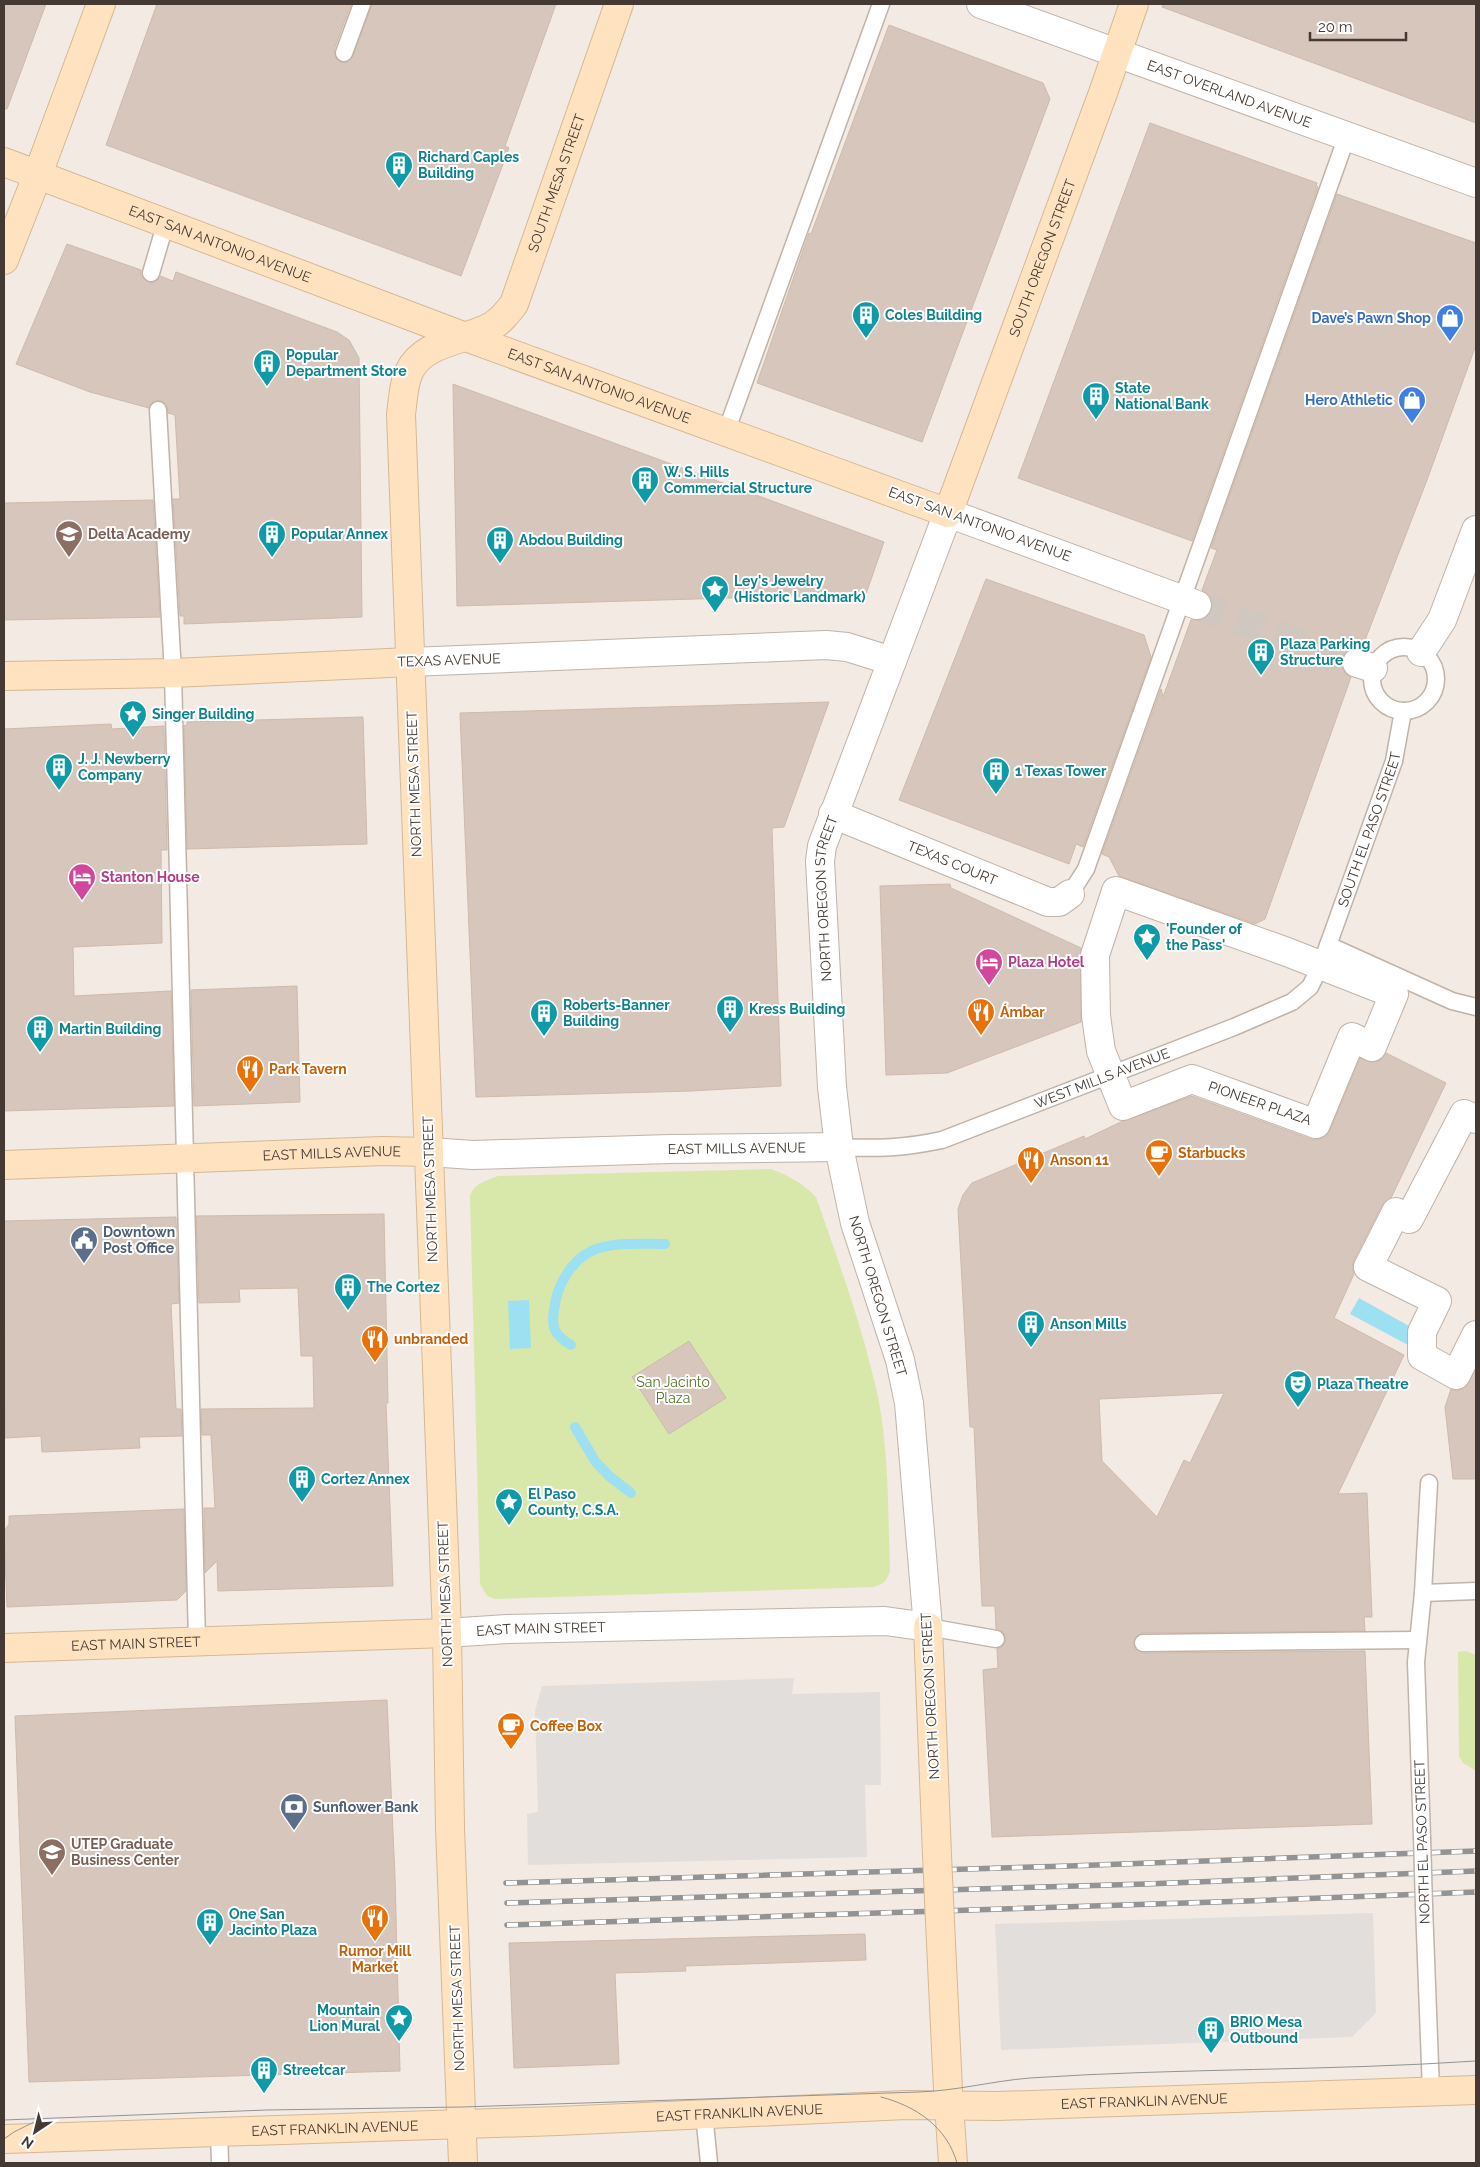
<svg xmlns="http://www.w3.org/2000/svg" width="1480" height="2167" font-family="Raleway,sans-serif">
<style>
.green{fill:#d8e8aa}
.parking{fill:#e2dedc}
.water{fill:#9ce0f1}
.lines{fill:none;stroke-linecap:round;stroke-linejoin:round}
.stream{stroke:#9ce0f1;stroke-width:10}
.building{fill:#d7c6bb;stroke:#cfbaab;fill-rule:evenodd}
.street-tunnel{stroke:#cfc7c0;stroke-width:28;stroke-dasharray:28 14;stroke-linecap:butt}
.lane-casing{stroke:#c0b3a8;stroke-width:19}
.street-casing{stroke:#c0b3a8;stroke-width:30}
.secondary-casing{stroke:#d7b793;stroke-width:30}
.lane{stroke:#fff;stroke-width:16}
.street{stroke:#fff;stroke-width:28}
.secondary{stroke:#ffe3c0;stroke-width:28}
.tram{stroke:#939393;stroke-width:1}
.rail-casing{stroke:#939393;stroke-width:5.5}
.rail{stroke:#fff;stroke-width:4;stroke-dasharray:11;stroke-linecap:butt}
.lane-bridge-casing{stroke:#c0b3a8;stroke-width:19;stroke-linecap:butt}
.secondary-bridge-casing{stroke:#d7b793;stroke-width:30;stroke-linecap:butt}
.lane-bridge{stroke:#fff;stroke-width:16}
.secondary-bridge{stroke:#ffe3c0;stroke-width:28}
.labels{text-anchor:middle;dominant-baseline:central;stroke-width:4;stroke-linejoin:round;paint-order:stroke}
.street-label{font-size:14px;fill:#443a33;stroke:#fff}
.culture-label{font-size:14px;font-weight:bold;fill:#0d838f;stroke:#fff;text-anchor:start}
.shop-label{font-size:14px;font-weight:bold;fill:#366cbe;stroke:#fff;text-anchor:end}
.education-label{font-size:14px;font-weight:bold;fill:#785e54;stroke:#fff;text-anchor:start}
.hotel-label{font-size:14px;font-weight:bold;fill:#b23c85;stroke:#fff;text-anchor:start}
.food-label{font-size:14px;font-weight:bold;fill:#c56008;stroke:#fff;text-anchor:start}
.service-label{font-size:14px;font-weight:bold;fill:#4e5e75;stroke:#fff;text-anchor:start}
.park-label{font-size:14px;fill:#547626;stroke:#fff}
</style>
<rect width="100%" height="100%" fill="#f2eae3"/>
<g class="green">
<path d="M771,1169C790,1176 802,1183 816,1197C839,1263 863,1328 878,1397C889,1453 888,1514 890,1571C887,1581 883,1584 874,1587L495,1599L487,1596L480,1584L470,1196C475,1183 485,1181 498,1176Z"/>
<polygon points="1466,1651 1476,1655 1476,1771 1463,1763 1459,1756 1458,1652"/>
</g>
<g class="parking">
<polygon points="794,1678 792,1694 880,1692 881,1785 865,1785 867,1857 528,1865 527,1814 538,1812 535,1711 542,1686"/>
<polygon points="1373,1913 1376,2013 1352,2037 1001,2050 995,1924"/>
</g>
<g class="water">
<polygon points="1359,1298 1416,1330 1408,1345 1350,1314"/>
<polygon points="529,1300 531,1348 510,1349 508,1301"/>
</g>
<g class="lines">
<g class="stream">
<path d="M571,1345C566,1342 559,1337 556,1332C552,1325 553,1317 554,1310C557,1284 573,1256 599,1248C620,1242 644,1244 665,1244"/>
<polyline points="575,1427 595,1461 609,1476 631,1493"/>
</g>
</g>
<g class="building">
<polygon points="4,4 46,4 7,109 4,109"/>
<polygon points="157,4 351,4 334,50 337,60 345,63 353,56 372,4 556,4 505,146 509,148 461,276 106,145"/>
<polygon points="1163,4 1476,4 1476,123 1162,7"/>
<polygon points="889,25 1043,83 1050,99 922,442 757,383 809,233 811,234"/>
<polygon points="1150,123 1317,183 1316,186 1318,187 1192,541 1018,478"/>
<polygon points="1337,194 1476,243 1476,345 1427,480 1362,648 1353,648 1347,651 1342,658 1342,667 1345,673 1351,677 1265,919 1255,924 1119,876 1109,857 1102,854 1161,689 1163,697 1191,620 1199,620 1207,617 1212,610 1212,603 1209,595 1202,590 1217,550 1211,548"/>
<polygon points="67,244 141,270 141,276 148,282 154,283 160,276 173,281 176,272 337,332 349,340 359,358 362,617 184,624 184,616 180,616 173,499 180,499 175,415 168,413 167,405 162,401 153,401 149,408 90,392 16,364"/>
<polygon points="453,384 884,542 866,594 457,606"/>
<polygon points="153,500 160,617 4,620 4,503"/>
<polygon points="986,579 1144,635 1151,657 1083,847 1076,844 1069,864 899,800"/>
<polygon points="829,702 784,827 772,828 781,1086 691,1091 476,1097 460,713"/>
<polygon points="363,717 367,844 187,849 184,726 187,725 187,722"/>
<polygon points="111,724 112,729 164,726 167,850 161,850 162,943 73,947 74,996 171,991 174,1106 4,1111 4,729"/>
<polygon points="950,884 951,888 1081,948 1081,1022 947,1073 886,1075 880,886"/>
<polygon points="297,986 300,1102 194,1106 191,990"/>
<path d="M1386,1053L1446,1083L1391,1198L1382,1205L1354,1260L1352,1267L1354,1274L1334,1318L1404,1355L1338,1494L1367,1493L1372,1617H1364L1365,1631L1143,1633L1138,1635L1133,1643L1135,1648L1143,1653L1365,1651L1372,1824L992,1837L983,1670L998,1668L997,1649L1003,1646L1006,1640L1003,1632L996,1629L995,1606H982L974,1427H970L958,1209L963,1195L972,1183L1084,1136L1085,1139L1123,1121L1192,1096L1311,1139H1319L1326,1136L1330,1130L1360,1058L1374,1062L1382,1059ZM1224,1393L1190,1463L1184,1460L1157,1517L1102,1461L1099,1399Z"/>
<polygon points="384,1214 388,1403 386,1403 393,1586 218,1591 217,1561 205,1573 204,1508 215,1508 211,1435 202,1435 201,1409 314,1408 313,1356 301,1356 298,1288 239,1289 240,1302 199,1303 196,1216"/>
<polygon points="176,1217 179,1303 171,1304 176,1409 181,1409 182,1436 139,1437 140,1448 42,1452 41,1436 5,1438 4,1221"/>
<polygon points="689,1341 726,1398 669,1434 632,1377"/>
<polygon points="1476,1369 1476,1479 1453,1479 1445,1407 1451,1389 1457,1391 1465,1388"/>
<polygon points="184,1509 186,1591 177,1600 7,1607 4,1531 9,1524 9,1516"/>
<polygon points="387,1700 395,1877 400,2071 29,2082 15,1716"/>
<polygon points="865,1934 866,1960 685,1966 686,1971 615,1973 619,2064 514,2068 509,1943"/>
</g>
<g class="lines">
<polyline class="street-tunnel" points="1197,605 1357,663"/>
<g class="lane-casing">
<g id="lane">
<polyline points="344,53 362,4"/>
<polyline points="151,273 166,222"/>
<polyline points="158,410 173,673 197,1642"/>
<polyline points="726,432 881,4"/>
<circle cx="1404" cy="679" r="32"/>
<polyline points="1070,894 1086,869 1347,136"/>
<polyline points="1328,945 1452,1001 1476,1007"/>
<path id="s1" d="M839,1147C878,1149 904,1148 942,1140L1234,1027L1292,1002L1310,987L1321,965L1394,761L1403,711"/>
<polyline points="1423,1593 1476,1591"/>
<polyline points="928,1627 996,1639"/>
<polyline points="1143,1643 1417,1640"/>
<polyline points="1422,1837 1416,1662 1423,1593 1429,1483"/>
<polyline points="1424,1906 1431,2091"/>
<polyline points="704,2114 709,2163"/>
<polyline points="219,2131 220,2163"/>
</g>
</g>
<g class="street-casing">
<g id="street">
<path id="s2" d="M981,4L1476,183"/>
<polyline points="1421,652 1442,620 1476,530"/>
<polyline points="410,662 826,645 847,647 892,661"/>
<polyline points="1357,663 1373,668"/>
<path id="s3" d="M833,814L1048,902H1059L1070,894"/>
<polygon points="1116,891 1287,952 1394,994 1372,1047 1352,1037 1316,1124 1192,1079 1123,1106 1101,1051 1096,1016 1095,955"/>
<polyline points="1476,1119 1464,1114 1409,1219 1396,1212 1368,1267 1437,1301 1422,1332 1422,1356 1456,1375 1476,1335"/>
<path id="s4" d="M429,1152L473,1155L670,1149L839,1147"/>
<path id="s5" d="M447,1633L507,1629L885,1621L928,1627L909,1403L900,1360L855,1223L839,1147L832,1087L820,861L822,846L948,513L1197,605"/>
</g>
</g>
<g class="secondary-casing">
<g id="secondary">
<path id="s6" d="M4,162L463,336L948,513L1103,93L1134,4"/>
<polyline points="4,260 38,174 101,4"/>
<polyline points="4,676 173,673 410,662"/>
<path id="s7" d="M4,1165L383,1151L429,1152"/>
<polyline points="928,1627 937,1855"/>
<path id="s8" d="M4,1648L447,1633"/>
<polyline points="940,1922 948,2090 953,2163"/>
<path id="s9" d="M4,2139L558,2121L906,2105L998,2106L1476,2090"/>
<path id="s10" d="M463,2163L450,1828L447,1633L401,414C403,401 403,385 409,372C423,341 466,341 492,326C501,321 507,313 514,304L619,4"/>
</g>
</g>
<use href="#lane" class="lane"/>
<use href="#street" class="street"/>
<use href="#secondary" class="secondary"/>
<g class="tram">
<path d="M881,2097C916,2106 947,2127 957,2163"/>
<path d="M4,2120L267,2110L462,2107L918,2092C956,2091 992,2081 1030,2078C1179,2068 1328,2071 1476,2061"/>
<polyline points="4,2139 14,2132 34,2122"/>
</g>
<g class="rail-casing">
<g id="rail">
<polyline points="506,1883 1069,1866 1476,1851"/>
<polyline points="507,1903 1146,1884 1476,1871"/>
<polyline points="507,1925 1247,1901 1476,1892"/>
</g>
</g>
<use href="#rail" class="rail"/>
<g class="lane-bridge-casing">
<polyline id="lane-bridge" points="1422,1837 1424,1906"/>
</g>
<g class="secondary-bridge-casing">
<polyline id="secondary-bridge" points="937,1855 940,1922"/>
</g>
<use href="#lane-bridge" class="lane-bridge"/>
<use href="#secondary-bridge" class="secondary-bridge"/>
</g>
<defs>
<g id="building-pin" transform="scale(1.4375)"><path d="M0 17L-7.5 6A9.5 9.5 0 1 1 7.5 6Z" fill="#0f9aa8" stroke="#fff"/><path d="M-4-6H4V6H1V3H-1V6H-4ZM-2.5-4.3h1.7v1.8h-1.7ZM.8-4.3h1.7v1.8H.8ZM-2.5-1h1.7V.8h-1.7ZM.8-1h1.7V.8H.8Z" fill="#fff"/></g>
<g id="shop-pin" transform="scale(1.4375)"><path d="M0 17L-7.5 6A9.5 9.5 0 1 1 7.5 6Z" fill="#3f7fe0" stroke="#fff"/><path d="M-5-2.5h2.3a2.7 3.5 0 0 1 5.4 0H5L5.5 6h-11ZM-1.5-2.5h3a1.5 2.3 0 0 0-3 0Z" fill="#fff"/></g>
<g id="school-pin" transform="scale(1.4375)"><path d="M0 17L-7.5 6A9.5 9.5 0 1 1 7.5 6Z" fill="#8d6e63" stroke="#fff"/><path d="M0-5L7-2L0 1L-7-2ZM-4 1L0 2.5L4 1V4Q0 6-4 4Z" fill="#fff"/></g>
<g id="sight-pin" transform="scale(1.4375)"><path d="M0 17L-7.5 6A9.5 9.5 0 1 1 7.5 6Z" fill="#0f9aa8" stroke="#fff"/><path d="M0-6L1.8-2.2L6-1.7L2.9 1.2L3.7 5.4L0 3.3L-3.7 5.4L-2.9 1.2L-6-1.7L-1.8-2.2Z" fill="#fff"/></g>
<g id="hotel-pin" transform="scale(1.4375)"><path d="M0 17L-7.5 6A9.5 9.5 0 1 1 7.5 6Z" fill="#d1479c" stroke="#fff"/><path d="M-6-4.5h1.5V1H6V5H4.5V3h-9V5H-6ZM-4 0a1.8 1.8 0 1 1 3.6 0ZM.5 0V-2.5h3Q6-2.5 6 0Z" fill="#fff"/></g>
<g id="restaurant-pin" transform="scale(1.4375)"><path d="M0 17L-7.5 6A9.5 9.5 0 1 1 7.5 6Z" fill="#e8710a" stroke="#fff"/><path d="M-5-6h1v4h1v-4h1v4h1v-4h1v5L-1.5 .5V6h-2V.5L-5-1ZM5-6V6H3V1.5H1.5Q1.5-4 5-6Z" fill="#fff"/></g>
<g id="cafe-pin" transform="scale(1.4375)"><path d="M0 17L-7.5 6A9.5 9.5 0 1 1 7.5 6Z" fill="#e8710a" stroke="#fff"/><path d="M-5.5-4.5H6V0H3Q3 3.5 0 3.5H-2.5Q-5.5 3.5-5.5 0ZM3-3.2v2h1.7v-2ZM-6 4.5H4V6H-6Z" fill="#fff"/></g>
<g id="civic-pin" transform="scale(1.4375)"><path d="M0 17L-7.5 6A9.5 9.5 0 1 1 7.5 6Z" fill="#5c6f8a" stroke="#fff"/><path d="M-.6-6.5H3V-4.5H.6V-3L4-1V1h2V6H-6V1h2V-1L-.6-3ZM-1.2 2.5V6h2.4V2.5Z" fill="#fff"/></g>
<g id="theatre-pin" transform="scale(1.4375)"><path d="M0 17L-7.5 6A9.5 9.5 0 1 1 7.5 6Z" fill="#0f9aa8" stroke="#fff"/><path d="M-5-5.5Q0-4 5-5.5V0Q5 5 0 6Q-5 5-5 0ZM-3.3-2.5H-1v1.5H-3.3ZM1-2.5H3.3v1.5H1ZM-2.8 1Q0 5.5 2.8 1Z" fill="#fff"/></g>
<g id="bank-pin" transform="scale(1.4375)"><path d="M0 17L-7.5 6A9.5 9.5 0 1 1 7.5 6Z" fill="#5c6f8a" stroke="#fff"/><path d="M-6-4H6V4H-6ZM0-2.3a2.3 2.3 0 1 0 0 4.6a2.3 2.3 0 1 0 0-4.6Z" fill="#fff"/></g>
<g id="university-pin" transform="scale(1.4375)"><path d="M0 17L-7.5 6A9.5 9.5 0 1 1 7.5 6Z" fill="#8d6e63" stroke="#fff"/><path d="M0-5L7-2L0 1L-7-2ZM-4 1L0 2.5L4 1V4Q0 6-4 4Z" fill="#fff"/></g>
</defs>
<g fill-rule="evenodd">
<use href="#building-pin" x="399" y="165"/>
<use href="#building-pin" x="866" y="315"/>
<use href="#shop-pin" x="1450" y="318"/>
<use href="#building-pin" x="267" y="363"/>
<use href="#building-pin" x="1096" y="396"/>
<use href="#shop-pin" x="1412" y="400"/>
<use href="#building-pin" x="645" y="480"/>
<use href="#school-pin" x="69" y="534"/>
<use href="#building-pin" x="272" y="534"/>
<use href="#building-pin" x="500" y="540"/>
<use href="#sight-pin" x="715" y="589"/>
<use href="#building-pin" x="1261" y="652"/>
<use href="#sight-pin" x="133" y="714"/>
<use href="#building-pin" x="59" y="767"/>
<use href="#building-pin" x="996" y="771"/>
<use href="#hotel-pin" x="82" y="877"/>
<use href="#sight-pin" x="1147" y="937"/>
<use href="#hotel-pin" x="989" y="962"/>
<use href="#building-pin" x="730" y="1009"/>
<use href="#restaurant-pin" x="981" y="1012"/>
<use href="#building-pin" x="544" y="1013"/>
<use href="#building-pin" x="40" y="1029"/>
<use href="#restaurant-pin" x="250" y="1069"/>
<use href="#cafe-pin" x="1159" y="1153"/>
<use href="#restaurant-pin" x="1031" y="1160"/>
<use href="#civic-pin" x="84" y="1240"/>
<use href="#building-pin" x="348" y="1287"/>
<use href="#building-pin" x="1031" y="1324"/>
<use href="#restaurant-pin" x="375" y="1339"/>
<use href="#theatre-pin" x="1298" y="1384"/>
<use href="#building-pin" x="302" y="1479"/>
<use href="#sight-pin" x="509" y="1502"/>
<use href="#cafe-pin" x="511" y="1726"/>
<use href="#bank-pin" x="294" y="1807"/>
<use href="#university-pin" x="52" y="1852"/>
<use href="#restaurant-pin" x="375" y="1918"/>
<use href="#building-pin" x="210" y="1922"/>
<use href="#sight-pin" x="399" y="2018"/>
<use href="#building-pin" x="1211" y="2030"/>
<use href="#building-pin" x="264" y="2070"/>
</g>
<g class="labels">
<g class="street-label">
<text stroke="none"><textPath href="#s2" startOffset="264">EAST OVERLAND AVENUE</textPath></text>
<text stroke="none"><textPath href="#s10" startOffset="2050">SOUTH MESA STREET</textPath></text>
<text stroke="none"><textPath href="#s6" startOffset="231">EAST SAN ANTONIO AVENUE</textPath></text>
<text stroke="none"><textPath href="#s6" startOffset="1279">SOUTH OREGON STREET</textPath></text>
<text stroke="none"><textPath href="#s6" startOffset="636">EAST SAN ANTONIO AVENUE</textPath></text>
<text transform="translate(980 524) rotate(20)">EAST SAN ANTONIO AVENUE</text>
<text transform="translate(449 660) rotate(-2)">TEXAS AVENUE</text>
<text transform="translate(414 784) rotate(-92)">NORTH MESA STREET</text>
<text stroke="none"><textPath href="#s1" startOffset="672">SOUTH EL PASO STREET</textPath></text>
<text stroke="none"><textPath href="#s3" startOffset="129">TEXAS COURT</textPath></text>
<text stroke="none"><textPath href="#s5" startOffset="1222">NORTH OREGON STREET</textPath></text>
<text stroke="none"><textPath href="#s1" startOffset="275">WEST MILLS AVENUE</textPath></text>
<text transform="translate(1260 1103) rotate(19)">PIONEER PLAZA</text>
<text stroke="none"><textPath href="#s4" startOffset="308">EAST MILLS AVENUE</textPath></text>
<text stroke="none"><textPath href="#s7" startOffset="328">EAST MILLS AVENUE</textPath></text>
<text transform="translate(430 1189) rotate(-92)">NORTH MESA STREET</text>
<text transform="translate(878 1296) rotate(73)">NORTH OREGON STREET</text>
<text transform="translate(445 1594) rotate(-92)">NORTH MESA STREET</text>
<text stroke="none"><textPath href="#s5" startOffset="94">EAST MAIN STREET</textPath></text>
<text stroke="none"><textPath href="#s8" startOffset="132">EAST MAIN STREET</textPath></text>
<text transform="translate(930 1696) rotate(-93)">NORTH OREGON STREET</text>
<text transform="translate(1422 1842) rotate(-92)">NORTH EL PASO STREET</text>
<text transform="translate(457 1998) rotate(-92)">NORTH MESA STREET</text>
<text stroke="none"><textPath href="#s9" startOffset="1141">EAST FRANKLIN AVENUE</textPath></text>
<text stroke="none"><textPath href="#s9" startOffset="736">EAST FRANKLIN AVENUE</textPath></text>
<text stroke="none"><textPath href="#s9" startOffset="331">EAST FRANKLIN AVENUE</textPath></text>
</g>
<g class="culture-label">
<text x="418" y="157">Richard Caples<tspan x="418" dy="16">Building</tspan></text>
<text x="885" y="315">Coles Building</text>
<text x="286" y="355">Popular<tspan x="286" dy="16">Department Store</tspan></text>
<text x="1115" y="388">State<tspan x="1115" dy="16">National Bank</tspan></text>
<text x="664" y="472">W. S. Hills<tspan x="664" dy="16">Commercial Structure</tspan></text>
<text x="291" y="534">Popular Annex</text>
<text x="519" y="540">Abdou Building</text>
<text x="734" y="581">Ley's Jewelry<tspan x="734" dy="16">(Historic Landmark)</tspan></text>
<text x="1280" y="644">Plaza Parking<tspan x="1280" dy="16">Structure</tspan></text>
<text x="152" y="714">Singer Building</text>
<text x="78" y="759">J. J. Newberry<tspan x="78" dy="16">Company</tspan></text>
<text x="1015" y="771">1 Texas Tower</text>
<text x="1166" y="929">'Founder of<tspan x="1166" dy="16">the Pass'</tspan></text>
<text x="563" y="1005">Roberts-Banner<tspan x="563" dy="16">Building</tspan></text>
<text x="749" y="1009">Kress Building</text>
<text x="59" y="1029">Martin Building</text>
<text x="367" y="1287">The Cortez</text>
<text x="1050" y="1324">Anson Mills</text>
<text x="1317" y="1384">Plaza Theatre</text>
<text x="321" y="1479">Cortez Annex</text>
<text x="528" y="1494">El Paso<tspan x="528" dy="16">County, C.S.A.</tspan></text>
<text x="229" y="1914">One San<tspan x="229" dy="16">Jacinto Plaza</tspan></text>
<text x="380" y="2010" text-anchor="end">Mountain<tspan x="380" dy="16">Lion Mural</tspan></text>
<text x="1230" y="2022">BRIO Mesa<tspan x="1230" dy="16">Outbound</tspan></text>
<text x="283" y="2070">Streetcar</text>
</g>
<g class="shop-label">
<text x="1431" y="318">Dave’s Pawn Shop</text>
<text x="1393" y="400">Hero Athletic</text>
</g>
<g class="education-label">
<text x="88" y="534">Delta Academy</text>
<text x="71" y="1844">UTEP Graduate<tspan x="71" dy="16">Business Center</tspan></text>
</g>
<g class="hotel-label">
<text x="101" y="877">Stanton House</text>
<text x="1008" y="962">Plaza Hotel</text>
</g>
<g class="food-label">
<text x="1000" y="1012">Ámbar</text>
<text x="269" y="1069">Park Tavern</text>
<text x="1178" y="1153">Starbucks</text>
<text x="1050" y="1160">Anson 11</text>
<text x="394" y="1339">unbranded</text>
<text x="530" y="1726">Coffee Box</text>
<text x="375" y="1951" text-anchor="middle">Rumor Mill<tspan x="375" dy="16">Market</tspan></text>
</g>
<g class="service-label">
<text x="103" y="1232">Downtown<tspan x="103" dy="16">Post Office</tspan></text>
<text x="313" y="1807">Sunflower Bank</text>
</g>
<g class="park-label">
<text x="673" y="1382">San Jacinto<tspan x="673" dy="16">Plaza</tspan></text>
</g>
</g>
<rect width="1480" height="2167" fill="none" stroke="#443a33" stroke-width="10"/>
<g transform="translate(35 2132) rotate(215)" stroke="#ffffff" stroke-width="4" paint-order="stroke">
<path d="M0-4L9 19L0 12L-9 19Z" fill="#443a33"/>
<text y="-8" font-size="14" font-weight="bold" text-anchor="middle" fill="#443a33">N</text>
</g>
<path d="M1310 32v8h96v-8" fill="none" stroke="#443a33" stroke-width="2.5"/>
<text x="1318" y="32" font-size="15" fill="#443a33" stroke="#ffffff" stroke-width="4" paint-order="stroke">20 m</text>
</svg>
